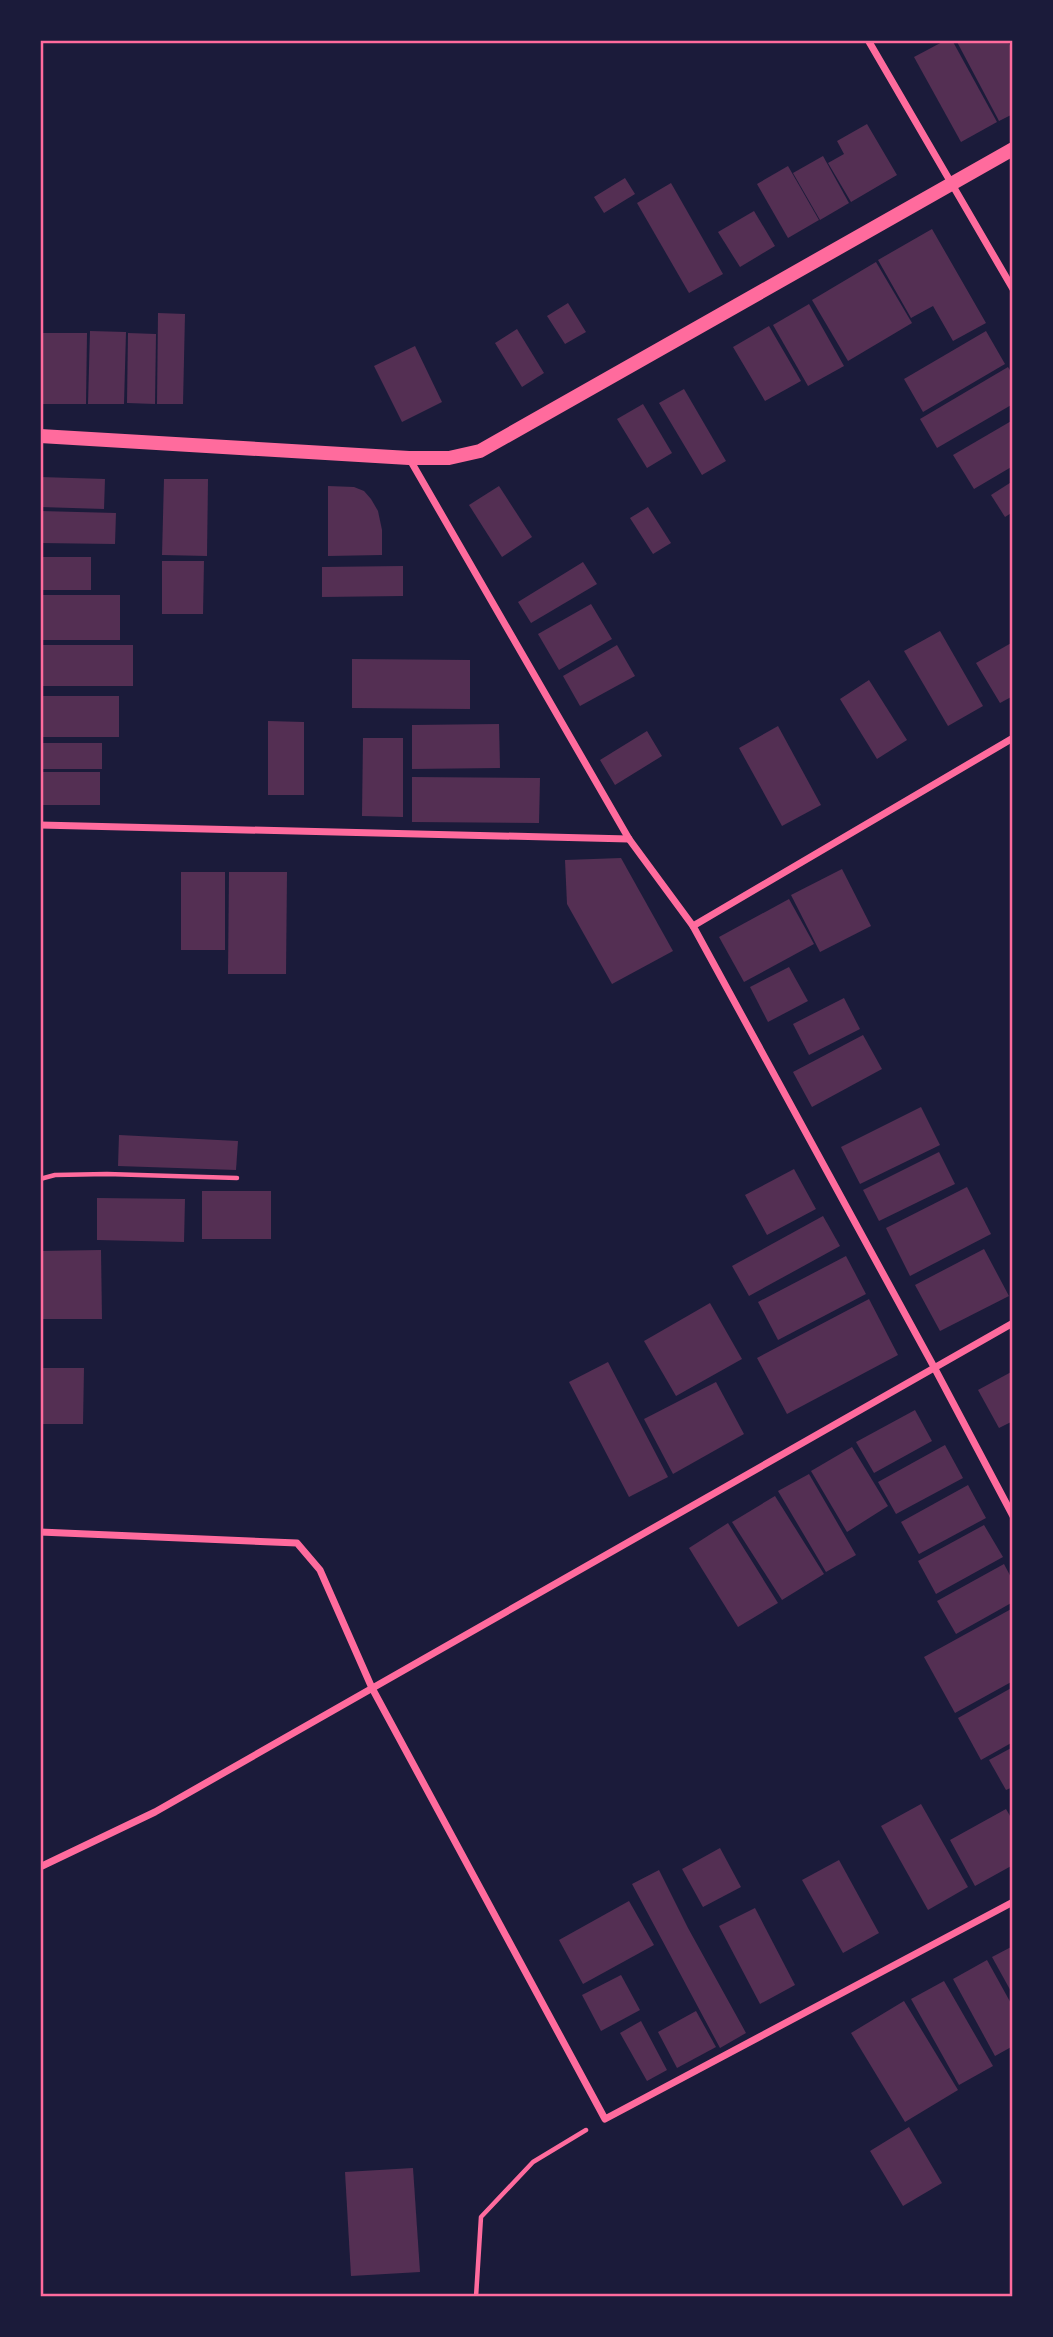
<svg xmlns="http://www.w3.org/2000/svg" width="1053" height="2337" font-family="Lato,sans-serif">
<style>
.building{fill:#542f53}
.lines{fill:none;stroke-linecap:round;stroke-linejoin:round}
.path{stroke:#ff6b9d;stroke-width:4.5}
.minor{stroke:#ff6b9d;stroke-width:7}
.secondary{stroke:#ff6b9d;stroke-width:14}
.neatline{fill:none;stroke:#ff6b9d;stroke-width:2.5}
</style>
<rect width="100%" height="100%" fill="#1b1b3a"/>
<g class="building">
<polygon points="946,40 952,40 997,122 961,142 914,57"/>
<polygon points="956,40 1007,40 1013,51 1013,114 999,121"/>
<polygon points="867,124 897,175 851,202 828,163 844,154 837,141"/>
<polygon points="823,156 849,203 820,220 793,173"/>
<polygon points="788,166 819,220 788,238 757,184"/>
<polygon points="625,178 635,194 604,213 594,197"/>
<polygon points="671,183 723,274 689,293 637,203"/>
<polygon points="754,211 775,246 740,267 718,232"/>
<polygon points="932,229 986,323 953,341 933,306 911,318 878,260"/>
<polygon points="876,262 912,323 848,361 812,300"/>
<polygon points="568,303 586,332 565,344 547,316"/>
<polygon points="809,304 844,366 808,386 773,325"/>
<polygon points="158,313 185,314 183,404 157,404"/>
<polygon points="769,326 801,381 765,401 733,347"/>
<polygon points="517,329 544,373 522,387 495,343"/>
<polygon points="90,331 126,332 124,404 88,404"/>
<polygon points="986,331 1005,364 923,412 904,379"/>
<polygon points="40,333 87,333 86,404 40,404"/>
<polygon points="128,333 156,334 155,404 127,403"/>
<polygon points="415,346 442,402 402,422 374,366"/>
<polygon points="1008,367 1013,375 1013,404 937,448 920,419"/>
<polygon points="684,389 726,461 702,475 659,403"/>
<polygon points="643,404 672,453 647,468 617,419"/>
<polygon points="1013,420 1013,466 974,489 953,455"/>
<polygon points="40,477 105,479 104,509 40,507"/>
<polygon points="164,479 208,479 207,556 162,555"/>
<polygon points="1013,481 1013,512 1005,517 991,495"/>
<polygon points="328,486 354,487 364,491 371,499 378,511 382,530 382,555 328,556"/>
<polygon points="499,486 532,537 502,557 469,505"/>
<polygon points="648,507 671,543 653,554 630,518"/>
<polygon points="40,511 116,513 115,544 40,543"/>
<rect x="40" y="557" width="51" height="33"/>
<polygon points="162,561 204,561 203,614 162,614"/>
<polygon points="583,562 597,584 531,623 518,602"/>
<polygon points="403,566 403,596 322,597 322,567"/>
<rect x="40" y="595" width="80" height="45"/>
<polygon points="591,604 612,639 559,670 538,634"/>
<polygon points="940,631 983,706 948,726 904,651"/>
<polygon points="1013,642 1013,696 1000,703 976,663"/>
<rect x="40" y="645" width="93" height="41"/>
<polygon points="617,645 635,676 580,706 563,676"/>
<polygon points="352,659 470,660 470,709 352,708"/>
<polygon points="869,680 907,740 877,759 840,699"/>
<rect x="40" y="696" width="79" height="41"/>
<polygon points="268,721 304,722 304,795 268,795"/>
<polygon points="499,724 500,768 412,769 412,725"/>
<polygon points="778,726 821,805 782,826 739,748"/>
<polygon points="647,731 662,756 615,785 600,760"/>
<polygon points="363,738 403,738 403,817 362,816"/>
<rect x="40" y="743" width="62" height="26"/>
<rect x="40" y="772" width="60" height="33"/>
<polygon points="412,777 540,778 539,823 412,822"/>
<polygon points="621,858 673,951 612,984 567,904 565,860"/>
<polygon points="842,869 871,926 820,952 791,895"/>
<rect x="181" y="872" width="44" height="78"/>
<polygon points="229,872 287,872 286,974 228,974"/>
<polygon points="789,899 814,944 744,982 719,937"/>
<polygon points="789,967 808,1001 768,1022 750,987"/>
<polygon points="844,998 860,1029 809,1055 793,1024"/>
<polygon points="863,1035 882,1069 812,1107 793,1072"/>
<polygon points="921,1107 940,1145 860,1184 841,1147"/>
<polygon points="119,1135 238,1141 236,1170 118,1166"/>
<polygon points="939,1152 955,1184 879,1221 863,1190"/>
<polygon points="794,1169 816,1209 767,1235 745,1195"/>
<polygon points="967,1187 991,1234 910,1276 886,1228"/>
<rect x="202" y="1191" width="69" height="48"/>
<polygon points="97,1198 185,1199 184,1242 97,1240"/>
<polygon points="823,1216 840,1246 749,1296 732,1266"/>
<polygon points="984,1249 1009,1296 940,1331 915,1285"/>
<polygon points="101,1250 102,1319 40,1319 40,1251"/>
<polygon points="846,1256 866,1294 778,1340 758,1302"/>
<polygon points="869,1299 898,1355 787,1414 757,1358"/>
<polygon points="710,1303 742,1359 676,1396 644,1341"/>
<polygon points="608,1362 668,1477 629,1497 569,1382"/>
<polygon points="40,1368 84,1368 83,1424 40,1424"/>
<polygon points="1013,1371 1013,1421 999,1428 978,1390"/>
<polygon points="716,1382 744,1434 673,1474 644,1419"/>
<polygon points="915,1410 932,1441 874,1473 856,1442"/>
<polygon points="945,1445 963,1478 896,1514 878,1482"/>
<polygon points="852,1447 888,1506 847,1532 811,1471"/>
<polygon points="809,1474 856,1555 826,1572 778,1491"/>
<polygon points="968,1485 986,1518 919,1554 901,1522"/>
<polygon points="775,1496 824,1574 782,1600 732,1522"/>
<polygon points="728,1523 778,1603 738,1627 689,1548"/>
<polygon points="984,1525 1003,1557 936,1594 918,1561"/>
<polygon points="1004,1564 1013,1581 1013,1602 956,1634 937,1601"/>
<polygon points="1013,1608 1013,1681 955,1713 924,1657"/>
<polygon points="1013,1687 1013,1742 981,1760 958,1718"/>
<polygon points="1013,1747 1013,1787 1006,1790 989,1760"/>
<polygon points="921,1804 968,1887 928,1910 881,1826"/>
<polygon points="1006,1809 1013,1821 1013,1865 975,1886 950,1840"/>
<polygon points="720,1848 741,1887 703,1907 682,1869"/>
<polygon points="839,1860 879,1933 843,1953 802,1880"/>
<polygon points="659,1870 688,1928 746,2033 720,2048 632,1884"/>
<polygon points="629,1901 654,1945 583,1984 559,1940"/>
<polygon points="755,1908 795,1985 760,2004 719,1926"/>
<polygon points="1013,1946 1013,1995 992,1957"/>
<polygon points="987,1960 1013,2007 1013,2046 995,2056 953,1979"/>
<polygon points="621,1975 640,2010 601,2031 582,1995"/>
<polygon points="944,1981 993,2066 959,2085 911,1999"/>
<polygon points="904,2001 958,2090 905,2122 851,2033"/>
<polygon points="696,2011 716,2047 677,2068 658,2032"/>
<polygon points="641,2021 667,2070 647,2081 620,2033"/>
<polygon points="909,2127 942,2183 903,2206 870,2151"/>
<polygon points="413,2168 420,2272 351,2276 345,2172"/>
</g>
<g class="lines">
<g class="path">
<polyline points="40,1179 55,1175 107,1174 237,1178"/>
<polyline points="476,2297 481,2217 533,2162 586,2130"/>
</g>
<g class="minor">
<polyline points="868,40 1013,289"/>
<polyline points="409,458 629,839 693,926 934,1367 1013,1516"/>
<polyline points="40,825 629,839"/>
<polyline points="693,926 1013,738"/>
<polyline points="40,1532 297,1543 320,1570 372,1688 605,2119 1013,1902"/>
<polyline points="40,1867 155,1812 1013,1323"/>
</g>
<polyline class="secondary" points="40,436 409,458 449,458 480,451 1013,149"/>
</g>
<rect width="1053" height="2337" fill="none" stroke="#1b1b3a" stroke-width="84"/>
<rect x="42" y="42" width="969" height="2253" class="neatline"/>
</svg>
